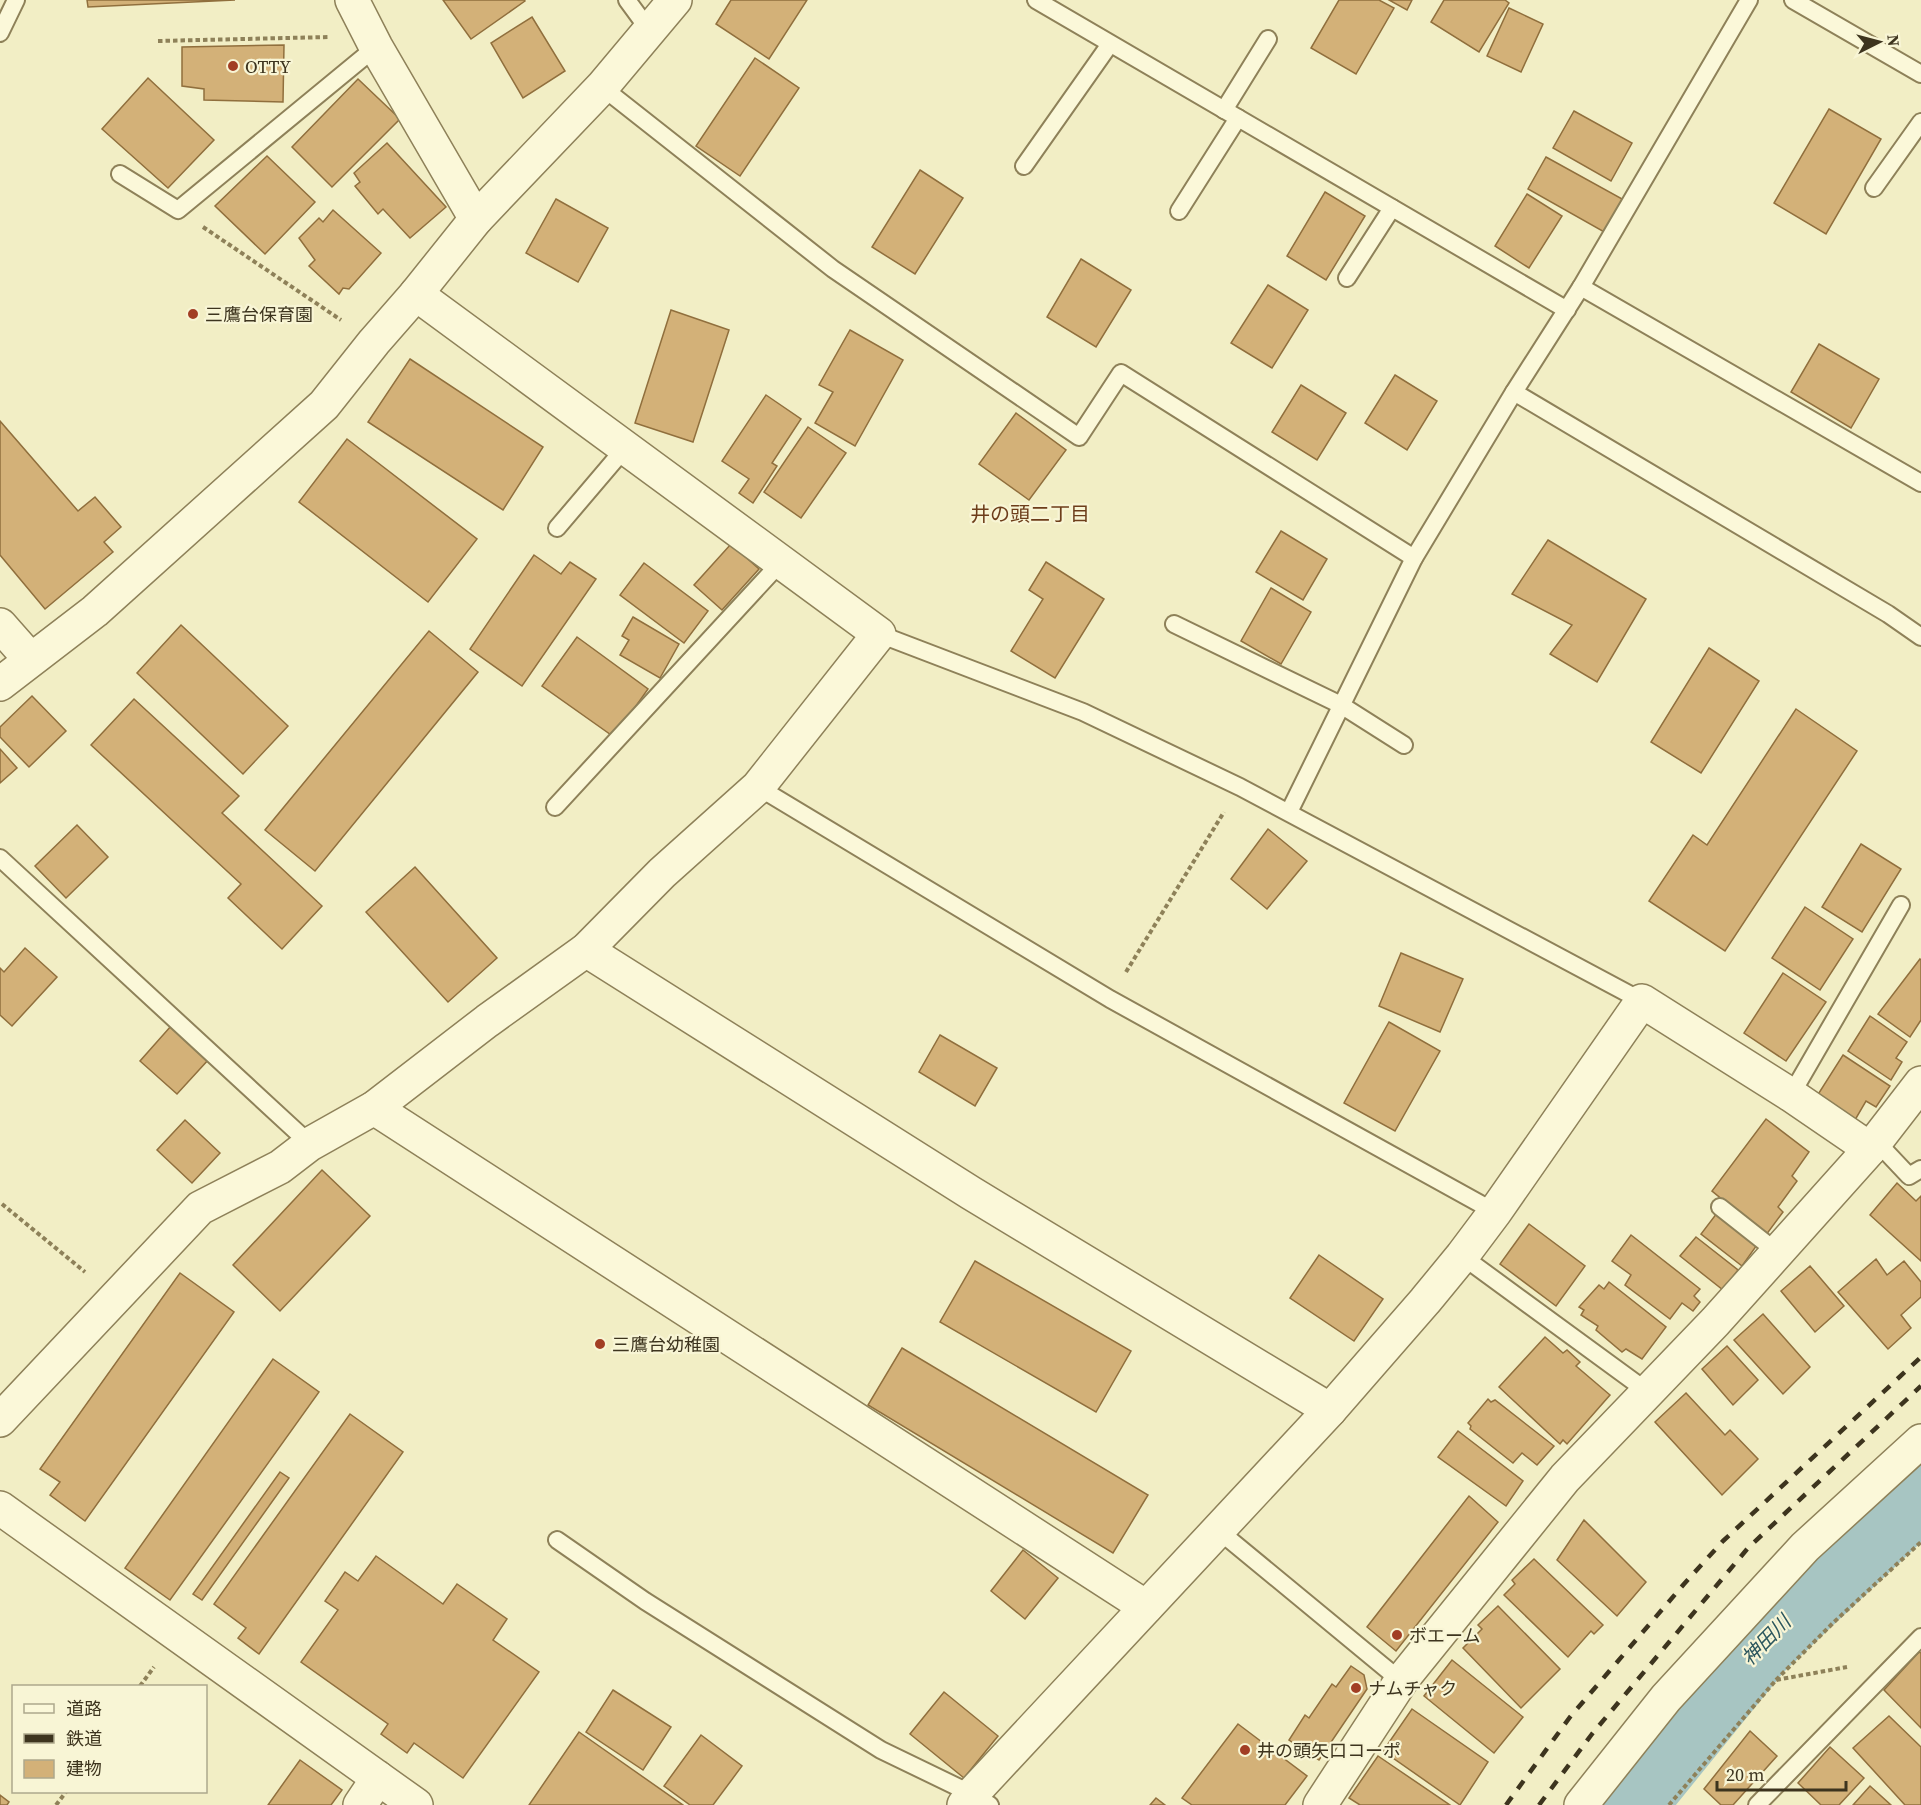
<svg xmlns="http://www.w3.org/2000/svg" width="1921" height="1805" font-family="'Source Serif 4','Noto Sans JP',serif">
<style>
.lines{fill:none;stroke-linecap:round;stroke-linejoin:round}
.river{stroke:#a7c5c2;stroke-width:76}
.building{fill:#d3b178;stroke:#906f3d;stroke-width:1.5}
.service-casing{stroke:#8e8159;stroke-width:20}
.minor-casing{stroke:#8e8159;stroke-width:36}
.path{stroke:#8e8159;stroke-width:4;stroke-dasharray:4.5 3;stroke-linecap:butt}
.service{stroke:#fbf8d9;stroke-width:16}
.minor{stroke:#fbf8d9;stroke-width:33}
.rail{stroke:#3d341e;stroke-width:4.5;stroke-dasharray:10 10;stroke-linecap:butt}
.poi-dot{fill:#a23e24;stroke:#f8f5d5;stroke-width:2}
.labels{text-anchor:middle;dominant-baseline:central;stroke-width:4.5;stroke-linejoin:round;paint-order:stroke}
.poi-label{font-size:18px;fill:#3d341e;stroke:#f8f5d5;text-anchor:start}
.neighbourhood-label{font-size:20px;fill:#6d3d1a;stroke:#f8f5d5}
.water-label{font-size:20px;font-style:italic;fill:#2c575e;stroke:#f8f5d5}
</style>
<rect width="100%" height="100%" fill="#f2eec5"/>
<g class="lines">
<polyline class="river" points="1627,1805 1755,1647 1921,1490"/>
</g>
<g class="building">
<polygon points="87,0 235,0 88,7"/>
<polygon points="443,0 524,0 525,1 471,39"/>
<polygon points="731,0 807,0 769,59 716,24"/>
<polygon points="1339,0 1379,0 1394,8 1356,74 1311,48"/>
<polygon points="1389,0 1412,0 1407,10"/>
<polygon points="1444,0 1505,0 1509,3 1479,52 1431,22"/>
<polygon points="1509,8 1543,24 1521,72 1487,56"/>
<polygon points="532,17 565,71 523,98 491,43"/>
<polygon points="284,45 283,102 204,100 204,89 182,86 182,47"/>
<polygon points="755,58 799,88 740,176 696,146"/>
<polygon points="148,78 214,140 168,188 102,129"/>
<polygon points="358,79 400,119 332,187 292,147"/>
<polygon points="1829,109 1881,139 1826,234 1774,203"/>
<polygon points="1574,111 1632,143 1611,181 1553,148"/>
<polygon points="387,143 446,207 410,238 383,209 378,214 355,186 360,182 354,173"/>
<polygon points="267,156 315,202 265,254 215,206"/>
<polygon points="1546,157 1624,200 1606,233 1528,189"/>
<polygon points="920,170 963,198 915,274 872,247"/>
<polygon points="1325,192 1365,216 1326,280 1287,256"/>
<polygon points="1527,194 1562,216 1529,268 1495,246"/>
<polygon points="556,199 608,228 578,282 526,253"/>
<polygon points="333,210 381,253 349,289 343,288 339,294 309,266 315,260 299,238 319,218 323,222"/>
<polygon points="1081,259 1131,290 1096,347 1047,317"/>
<polygon points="1268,285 1308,310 1272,368 1231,343"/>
<polygon points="671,310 729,330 693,442 635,423"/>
<polygon points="850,330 903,360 855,446 815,423 833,392 819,385"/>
<polygon points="1819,344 1879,379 1851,428 1791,392"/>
<polygon points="410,359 543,447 503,510 368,422"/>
<polygon points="1395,375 1437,401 1407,450 1365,423"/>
<polygon points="1301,385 1346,413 1317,460 1272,432"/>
<polygon points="766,395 801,419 772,463 777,466 753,503 739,493 749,479 722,461"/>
<polygon points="1016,413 1066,450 1029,500 979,464"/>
<polygon points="0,421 78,511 95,497 121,527 104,542 113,552 45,609 0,555"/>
<polygon points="808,427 846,453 801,518 764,492"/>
<polygon points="347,439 477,539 428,602 299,502"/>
<polygon points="1281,531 1327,559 1303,600 1256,572"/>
<polygon points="1548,540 1646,599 1597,682 1550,654 1572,625 1512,594"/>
<polygon points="731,544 759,569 722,610 694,585"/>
<polygon points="534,555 561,574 570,562 596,579 522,686 470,649"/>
<polygon points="1046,562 1104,599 1055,678 1011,651 1043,599 1029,590"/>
<polygon points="644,563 708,611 684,643 620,595"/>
<polygon points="1271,588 1311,612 1281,664 1241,641"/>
<polygon points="633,617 679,644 660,678 620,655 629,640 622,636"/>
<polygon points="181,625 288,726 243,774 137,673"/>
<polygon points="429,631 478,672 315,871 265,830"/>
<polygon points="577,637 648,689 614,737 542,686"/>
<polygon points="1709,648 1759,681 1701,773 1651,742"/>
<polygon points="32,696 66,731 29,767 0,737 0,727"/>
<polygon points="134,699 239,796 222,813 322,906 282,949 228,898 241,884 91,745"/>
<polygon points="1796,709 1857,751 1725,951 1649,901 1693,835 1707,845"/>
<polygon points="0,749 17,768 0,783"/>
<polygon points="77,825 108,857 66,898 35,866"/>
<polygon points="1268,829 1307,861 1267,909 1231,879"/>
<polygon points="1861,844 1901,869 1862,932 1822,907"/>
<polygon points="415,867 497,958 448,1002 366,912"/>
<polygon points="1805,907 1853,939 1820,990 1772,958"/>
<polygon points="25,948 57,977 12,1026 0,1015 0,968 4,972"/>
<polygon points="1401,953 1463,979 1440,1032 1379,1006"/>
<polygon points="1920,959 1921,960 1921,1020 1910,1037 1878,1014"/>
<polygon points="1783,973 1826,1002 1786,1061 1744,1033"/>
<polygon points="1870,1016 1907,1042 1896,1058 1902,1062 1891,1080 1848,1051"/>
<polygon points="1389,1022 1440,1051 1395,1131 1344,1103"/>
<polygon points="171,1026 209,1059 177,1094 140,1061"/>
<polygon points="940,1035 997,1068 975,1106 919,1072"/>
<polygon points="1843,1055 1890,1086 1876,1107 1866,1101 1855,1120 1817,1096"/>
<polygon points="1766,1119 1809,1152 1792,1176 1797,1181 1778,1207 1783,1212 1766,1235 1712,1191"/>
<polygon points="185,1120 220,1153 192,1183 157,1150"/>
<polygon points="322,1170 370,1216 280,1311 233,1265"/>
<polygon points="1897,1183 1916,1201 1921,1196 1921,1261 1870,1215"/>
<polygon points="1717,1213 1757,1245 1742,1266 1701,1234"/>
<polygon points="1529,1224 1585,1266 1556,1306 1500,1264"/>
<polygon points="1631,1235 1700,1289 1694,1296 1700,1302 1693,1311 1682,1303 1670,1319 1625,1285 1631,1275 1612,1261"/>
<polygon points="1696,1237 1738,1270 1723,1290 1680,1256"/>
<polygon points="1319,1255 1383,1299 1354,1341 1290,1298"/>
<polygon points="1876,1259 1887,1275 1904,1261 1921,1282 1921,1297 1901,1315 1911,1328 1888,1349 1838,1292"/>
<polygon points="975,1261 1131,1351 1096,1412 940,1322"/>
<polygon points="1810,1266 1844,1306 1815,1332 1781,1291"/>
<polygon points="180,1273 234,1312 85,1521 50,1495 60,1482 40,1469"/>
<polygon points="1609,1282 1666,1327 1642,1359 1626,1349 1622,1352 1596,1330 1598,1326 1581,1315 1584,1310 1579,1307 1599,1285 1604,1289"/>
<polygon points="1763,1314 1810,1367 1783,1394 1734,1340"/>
<polygon points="1545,1337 1563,1353 1567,1350 1580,1362 1576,1366 1610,1395 1567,1444 1563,1440 1560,1444 1499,1387"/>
<polygon points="1727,1346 1758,1380 1733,1405 1702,1369"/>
<polygon points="902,1348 1148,1495 1113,1553 868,1405"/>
<polygon points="273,1359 319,1392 170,1600 125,1568"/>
<polygon points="1686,1393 1725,1435 1730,1430 1758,1459 1722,1495 1655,1422"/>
<polygon points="1488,1399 1491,1402 1495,1400 1554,1446 1537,1465 1522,1453 1513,1463 1470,1429 1471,1426 1468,1423"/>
<polygon points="350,1414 403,1452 259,1654 238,1638 246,1628 214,1604"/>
<polygon points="1458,1431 1523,1481 1506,1506 1438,1457"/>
<polygon points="280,1472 289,1478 202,1600 193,1594"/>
<polygon points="1469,1496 1498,1522 1396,1651 1367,1627"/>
<polygon points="1584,1520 1646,1582 1617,1616 1557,1560"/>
<polygon points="1023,1550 1058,1578 1025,1619 991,1591"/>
<polygon points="376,1556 443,1604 457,1584 507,1619 493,1640 539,1672 463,1778 414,1743 407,1753 381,1734 388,1724 301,1662 338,1610 325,1601 345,1572 358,1581"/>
<polygon points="1534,1559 1603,1625 1594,1634 1591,1631 1568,1657 1504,1595 1515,1584 1512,1580"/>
<polygon points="1498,1606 1560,1669 1521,1708 1463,1648 1482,1629 1478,1625"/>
<polygon points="1919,1652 1921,1653 1921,1728 1884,1690"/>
<polygon points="1452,1660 1523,1717 1494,1753 1424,1696"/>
<polygon points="1351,1666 1364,1675 1367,1689 1319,1760 1289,1740 1305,1715 1309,1718 1332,1684 1336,1687"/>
<polygon points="613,1690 671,1727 643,1770 586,1732"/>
<polygon points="944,1692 998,1736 964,1778 910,1734"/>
<polygon points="1412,1709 1488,1762 1460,1805 1383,1751"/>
<polygon points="1889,1716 1921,1747 1921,1805 1905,1805 1853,1748"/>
<polygon points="1238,1724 1307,1776 1285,1805 1192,1805 1182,1798"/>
<polygon points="1750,1731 1777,1756 1733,1805 1721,1805 1704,1789"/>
<polygon points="579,1732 683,1805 529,1805"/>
<polygon points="701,1735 742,1766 713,1805 690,1805 664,1786"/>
<polygon points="1830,1747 1864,1778 1839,1805 1821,1805 1798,1783"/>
<polygon points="1378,1756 1450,1805 1360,1805 1349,1798"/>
<polygon points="300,1760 342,1790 331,1805 268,1805"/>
<polygon points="1870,1786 1891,1805 1853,1805"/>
<polygon points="0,1795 9,1802 7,1805 0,1805"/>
<polygon points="1156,1798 1165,1805 1150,1805"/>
</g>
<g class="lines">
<g class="service-casing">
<g id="service">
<polyline points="627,0 649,30"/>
<polyline points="1036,0 1567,310"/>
<polyline points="1793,0 1921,74"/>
<polyline points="0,33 16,0"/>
<polyline points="602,87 833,269 1079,437 1121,373 1414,558"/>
<polyline points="1224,110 1268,39"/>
<polyline points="1024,166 1110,44"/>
<polyline points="120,174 178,210 376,47"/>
<polyline points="1874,188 1921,122"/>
<polyline points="1179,211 1238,118"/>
<polyline points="1347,278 1392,208"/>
<polyline points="1581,287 1921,483"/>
<polyline points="1514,392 1888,614 1921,637"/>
<polyline points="557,528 625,448"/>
<polyline points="1174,624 1341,705 1404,745"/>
<polyline points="879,634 1083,712 1240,787 1642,1001"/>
<polyline points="758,787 1110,999 1495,1212"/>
<polyline points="555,807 781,562"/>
<polyline points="1289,812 1414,558 1514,392 1581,287 1749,0"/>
<polyline points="0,858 310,1144"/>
<polyline points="1791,1095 1901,905"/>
<polyline points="1876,1141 1909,1176 1921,1169"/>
<polyline points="1720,1207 1777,1252"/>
<polyline points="1462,1256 1648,1392"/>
<polyline points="1218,1530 1401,1681"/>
<polyline points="557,1540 645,1601 881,1750 972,1794 990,1805"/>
<polyline points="1757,1805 1921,1637"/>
</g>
</g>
<g class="minor-casing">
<g id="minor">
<polyline points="352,0 376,47 476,219"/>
<polyline points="0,625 30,659"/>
<polyline points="0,684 95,611 324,405 374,342 416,294 476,219 602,87 675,0"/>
<polyline points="586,950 971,1193 1330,1410"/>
<polyline points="374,1108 1146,1607"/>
<polyline points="0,1420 200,1208 280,1167 310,1144 374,1108 487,1021 586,950 662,873 758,787 879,634 416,294"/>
<polyline points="0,1508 416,1805"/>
<polyline points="360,1805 378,1778"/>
<polyline points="964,1805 972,1794 1330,1410 1425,1301 1462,1256 1495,1212 1642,1001 1791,1095 1870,1149"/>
<polyline points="1320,1805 1401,1681 1565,1478 1715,1322 1870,1149 1921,1083"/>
<polyline points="1581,1805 1666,1698 1805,1547 1921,1441"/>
</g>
</g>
<g class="path">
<polyline points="158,41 329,37"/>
<polyline points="203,227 341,320"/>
<polyline points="1126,972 1224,812"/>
<polyline points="2,1204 85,1272"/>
<polyline points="1776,1680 1834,1622 1921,1542"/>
<polyline points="140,1686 154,1667"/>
<polyline points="56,1805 66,1792"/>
<polyline points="1669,1805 1776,1680 1847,1667"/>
</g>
<use href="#service" class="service"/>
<use href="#minor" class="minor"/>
<g class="rail">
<polyline points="1506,1805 1570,1717 1684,1584 1723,1541 1921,1357"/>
<polyline points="1539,1805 1592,1734 1748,1548 1921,1386"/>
</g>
</g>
<g class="poi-dot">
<circle cx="233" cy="66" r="6"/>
<circle cx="193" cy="314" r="6"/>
<circle cx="600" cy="1344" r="6"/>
<circle cx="1397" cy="1635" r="6"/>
<circle cx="1356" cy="1688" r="6"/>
<circle cx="1245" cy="1750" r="6"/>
</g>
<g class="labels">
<g class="poi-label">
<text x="245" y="66">OTTY</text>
<text x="205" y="314">三鷹台保育園</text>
<text x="612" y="1344">三鷹台幼稚園</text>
<text x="1409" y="1635">ボエーム</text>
<text x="1368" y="1688">ナムチャク</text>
<text x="1257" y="1750">井の頭矢口コーポ</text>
</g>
<g class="neighbourhood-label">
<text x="1030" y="514">井の頭二丁目</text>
</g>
<g class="water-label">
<text transform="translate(1766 1640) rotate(-46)">神田川</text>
</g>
</g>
<rect x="12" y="1685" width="195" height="108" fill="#f8f5d5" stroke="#ada88c" stroke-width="1.5"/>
<rect x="24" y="1704" width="30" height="9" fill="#fbf8d9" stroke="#ada88c" stroke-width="1.5"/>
<text x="66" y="1715" font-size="18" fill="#3d341e">道路</text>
<rect x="24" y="1734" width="30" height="9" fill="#3d341e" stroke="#ada88c" stroke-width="1.5"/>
<text x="66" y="1745" font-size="18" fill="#3d341e">鉄道</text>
<rect x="24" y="1760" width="30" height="18" fill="#d3b178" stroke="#ada88c" stroke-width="1.5"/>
<text x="66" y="1775" font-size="18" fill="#3d341e">建物</text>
<g transform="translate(1879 42) rotate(84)" stroke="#f8f5d5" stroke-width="4.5" paint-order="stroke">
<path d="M0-4.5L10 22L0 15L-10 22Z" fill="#3d341e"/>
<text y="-9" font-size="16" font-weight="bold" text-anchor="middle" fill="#3d341e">N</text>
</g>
<path d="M1717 1781v9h129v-9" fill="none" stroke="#3d341e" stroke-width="3"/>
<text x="1726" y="1781" font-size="18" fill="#3d341e" stroke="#f8f5d5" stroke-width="4.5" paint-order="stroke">20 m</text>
</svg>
